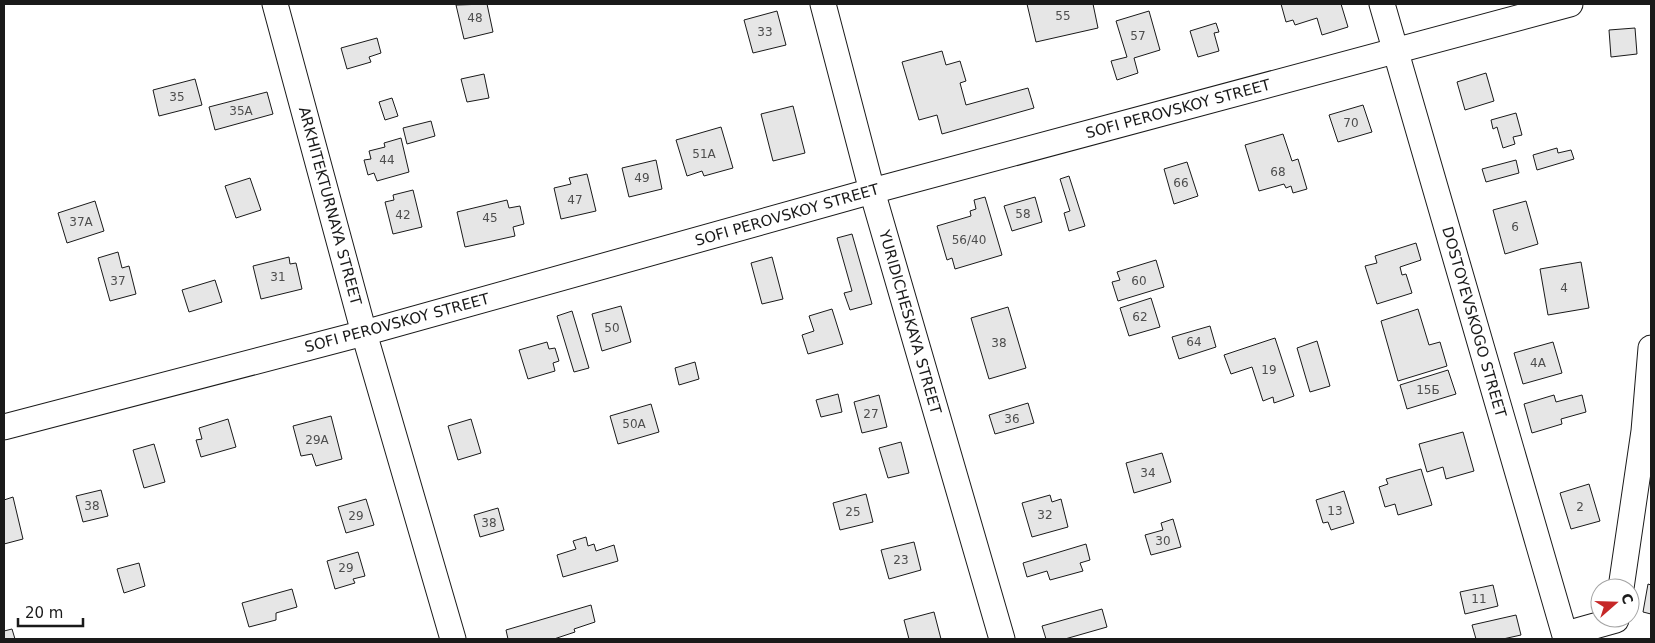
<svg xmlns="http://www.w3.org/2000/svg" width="1655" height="643" font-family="'DejaVu Sans',sans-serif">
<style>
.building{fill:#e6e6e6;stroke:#1a1a1a}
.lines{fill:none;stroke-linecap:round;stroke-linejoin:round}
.minor-casing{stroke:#1a1a1a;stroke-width:27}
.minor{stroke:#fff;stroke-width:25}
.labels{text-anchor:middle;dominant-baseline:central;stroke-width:4;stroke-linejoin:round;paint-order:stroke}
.number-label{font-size:12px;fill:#4d4d4d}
.street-label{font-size:15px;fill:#1a1a1a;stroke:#fff}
</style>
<rect width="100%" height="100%" fill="#fff"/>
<g class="building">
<polygon points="487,4 493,32 464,39 456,5"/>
<polygon points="1027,4 1093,4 1098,28 1036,42"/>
<polygon points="1281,4 1341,4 1348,27 1322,35 1317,18 1295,25 1293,20 1286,22"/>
<polygon points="777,11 786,45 753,53 744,20"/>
<polygon points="1149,11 1160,50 1134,58 1138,73 1117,80 1111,61 1127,57 1116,21"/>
<polygon points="1216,23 1219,32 1214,33 1219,51 1198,57 1190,31"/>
<polygon points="1635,28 1637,54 1611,57 1609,30"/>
<polygon points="377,38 381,53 369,57 371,62 347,69 341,48"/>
<polygon points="942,51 946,65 960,61 966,81 960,83 966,105 1028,88 1034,108 942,134 937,115 919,120 902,62"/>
<polygon points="1486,73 1494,101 1465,110 1457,82"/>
<polygon points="484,74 489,98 467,102 461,79"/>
<polygon points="195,79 202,105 159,116 153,90"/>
<polygon points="267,92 273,114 215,130 209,107"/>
<polygon points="392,98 398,116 385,120 379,102"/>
<polygon points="1363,105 1372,132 1338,142 1329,115"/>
<polygon points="793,106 805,153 773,161 761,114"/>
<polygon points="1516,113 1522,135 1513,137 1515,144 1503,148 1497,127 1493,129 1491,120"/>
<polygon points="431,121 435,136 407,144 403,128"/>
<polygon points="721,127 733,168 704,176 702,171 687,176 676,140"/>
<polygon points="1283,134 1292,161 1298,159 1307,189 1293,193 1291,186 1286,188 1284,184 1259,191 1245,145"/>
<polygon points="401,138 409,172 377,181 374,173 368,175 364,160 371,159 369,151 385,147 384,143"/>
<polygon points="1557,148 1558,153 1571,150 1574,159 1537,170 1533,155"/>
<polygon points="656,160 662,189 629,197 622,168"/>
<polygon points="1516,160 1519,173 1486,182 1482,169"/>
<polygon points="1187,162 1198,196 1174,204 1164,169"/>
<polygon points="587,174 596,211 561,219 554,188 571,184 569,178"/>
<polygon points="1069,176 1085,226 1069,231 1064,213 1070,211 1060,179"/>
<polygon points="250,178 261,210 236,218 225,186"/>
<polygon points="413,190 422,227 393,234 385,202 394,200 393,195"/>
<polygon points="985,197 1002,255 955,269 952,258 947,260 937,226 971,216 970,211 976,209 974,200"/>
<polygon points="1035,197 1042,222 1012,231 1004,206"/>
<polygon points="507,200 509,208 520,206 524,224 513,227 515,236 465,247 457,212"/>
<polygon points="95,201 104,231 67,243 58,213"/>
<polygon points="1526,201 1538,244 1505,254 1493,210"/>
<polygon points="852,234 872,304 850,310 844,293 852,291 837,238"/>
<polygon points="1416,243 1421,260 1400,267 1402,275 1406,274 1412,293 1377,304 1365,266 1377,263 1375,256"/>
<polygon points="118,252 122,268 129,266 136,294 110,301 98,258"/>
<polygon points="289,257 290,264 296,263 302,289 261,299 253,266"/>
<polygon points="772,257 783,299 762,304 751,263"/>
<polygon points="1156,260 1164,287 1118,301 1112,282 1120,280 1117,272"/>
<polygon points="1581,262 1589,308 1548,315 1540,269"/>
<polygon points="215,280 222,302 189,312 182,290"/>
<polygon points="1151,298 1160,327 1129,336 1120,308"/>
<polygon points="621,306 631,342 602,351 592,314"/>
<polygon points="1008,307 1026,368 989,379 971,318"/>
<polygon points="832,309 843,344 808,354 802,335 814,331 809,316"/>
<polygon points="1418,309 1429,345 1440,342 1447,366 1398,381 1381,321"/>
<polygon points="572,311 589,368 574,372 557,316"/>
<polygon points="1210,326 1216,347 1179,359 1172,337"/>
<polygon points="1275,338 1294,396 1274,403 1273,397 1263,401 1252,367 1231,374 1224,355"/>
<polygon points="1317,341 1330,386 1310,392 1297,348"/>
<polygon points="547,342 549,349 555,348 559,361 553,363 555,371 528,379 519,350"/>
<polygon points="1553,342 1562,373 1523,384 1514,353"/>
<polygon points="695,362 699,379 679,385 675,368"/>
<polygon points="1448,370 1456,394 1407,409 1400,385"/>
<polygon points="838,394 842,412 821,417 816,400"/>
<polygon points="879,395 887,427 862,433 854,402"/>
<polygon points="1554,395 1556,402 1582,395 1586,412 1561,419 1562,424 1532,433 1524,404"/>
<polygon points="1028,403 1034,423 995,434 989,415"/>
<polygon points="651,404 659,432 618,444 610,416"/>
<polygon points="331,416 342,459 316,466 312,454 301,456 293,426"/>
<polygon points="228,419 236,447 201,457 196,440 202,439 199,428"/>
<polygon points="471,419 481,453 458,460 448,426"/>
<polygon points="1463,432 1474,471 1446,479 1443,467 1427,472 1419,444"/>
<polygon points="901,442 909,473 888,478 879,448"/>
<polygon points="154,444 165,482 144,488 133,450"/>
<polygon points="1162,453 1171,482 1134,493 1126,463"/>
<polygon points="1421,469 1432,505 1398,515 1395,504 1385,507 1379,487 1388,484 1386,479"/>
<polygon points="1589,484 1600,521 1571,529 1560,493"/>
<polygon points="101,490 108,516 83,522 76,496"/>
<polygon points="1344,491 1354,523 1331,530 1328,522 1323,523 1316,500"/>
<polygon points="866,494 873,522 840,530 833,503"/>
<polygon points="1050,495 1052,502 1061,499 1068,527 1032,537 1022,503"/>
<polygon points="13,497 23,539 4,544 4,500"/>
<polygon points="366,499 374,525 346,533 338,507"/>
<polygon points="498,508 504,530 480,537 474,515"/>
<polygon points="1173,519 1181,547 1151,555 1145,535 1163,530 1161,523"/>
<polygon points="586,537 588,546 594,544 596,551 614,545 618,561 563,577 557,555 576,549 573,541"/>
<polygon points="914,542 921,570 889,579 881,550"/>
<polygon points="1086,544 1090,560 1080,563 1083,571 1050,580 1047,571 1027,577 1023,563"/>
<polygon points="358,552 365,576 353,579 355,583 335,589 327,561"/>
<polygon points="139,563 145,586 124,593 117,569"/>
<polygon points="1648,584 1651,585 1651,614 1643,612"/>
<polygon points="1493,585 1498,606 1465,614 1460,592"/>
<polygon points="292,589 297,607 276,613 276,620 249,627 242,603"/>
<polygon points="591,605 595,622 574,629 575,632 554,639 508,639 506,630"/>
<polygon points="1102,609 1107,627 1065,639 1046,639 1042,626"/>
<polygon points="934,612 941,639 909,639 904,620"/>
<polygon points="1516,615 1521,635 1503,639 1476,639 1472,625"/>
<polygon points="12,629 15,639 4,639 4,631"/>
</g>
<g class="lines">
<g class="minor-casing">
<g id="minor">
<polyline points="275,4 364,333 453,639"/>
<polyline points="823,4 872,191 1002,639"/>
<polyline points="1382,4 1566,639"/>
<polyline points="4,427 364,333 872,191 1570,4"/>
<polyline points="1621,588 1644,431 1651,348"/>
<polyline points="1566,634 1616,620 1616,618"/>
</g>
</g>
<use href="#minor" class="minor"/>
</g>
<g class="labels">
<g class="number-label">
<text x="1063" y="16">55</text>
<text x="475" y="18">48</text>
<text x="765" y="32">33</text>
<text x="1138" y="36">57</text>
<text x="177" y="97">35</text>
<text x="241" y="111">35А</text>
<text x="1351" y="123">70</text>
<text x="704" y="154">51А</text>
<text x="387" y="160">44</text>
<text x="1278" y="172">68</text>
<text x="642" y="178">49</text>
<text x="1181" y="183">66</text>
<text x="575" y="200">47</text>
<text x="1023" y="214">58</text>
<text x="403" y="215">42</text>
<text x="490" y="218">45</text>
<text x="81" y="222">37А</text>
<text x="1515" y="227">6</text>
<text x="969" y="240">56/40</text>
<text x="278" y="277">31</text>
<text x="118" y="281">37</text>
<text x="1139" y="281">60</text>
<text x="1564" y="288">4</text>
<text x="1140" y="317">62</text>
<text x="612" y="328">50</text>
<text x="1194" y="342">64</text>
<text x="999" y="343">38</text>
<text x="1538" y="363">4А</text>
<text x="1269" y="370">19</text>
<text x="1428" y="390">15Б</text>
<text x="871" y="414">27</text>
<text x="1012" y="419">36</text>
<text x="634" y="424">50А</text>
<text x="317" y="440">29А</text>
<text x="1148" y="473">34</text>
<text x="92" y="506">38</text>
<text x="1580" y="507">2</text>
<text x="1335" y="511">13</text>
<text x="853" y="512">25</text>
<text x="1045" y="515">32</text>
<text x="356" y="516">29</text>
<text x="489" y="523">38</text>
<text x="1163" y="541">30</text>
<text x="901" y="560">23</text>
<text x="346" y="568">29</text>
<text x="1479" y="599">11</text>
</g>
<g class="street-label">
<text transform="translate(1178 109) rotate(-15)">SOFI PEROVSKOY STREET</text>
<text transform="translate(330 206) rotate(75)">ARKHITEKTURNAYA STREET</text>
<text transform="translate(787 215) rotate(-16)">SOFI PEROVSKOY STREET</text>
<text transform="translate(910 322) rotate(74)">YURIDICHESKAYA STREET</text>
<text transform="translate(1474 322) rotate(74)">DOSTOYEVSKOGO STREET</text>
<text transform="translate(397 323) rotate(-15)">SOFI PEROVSKOY STREET</text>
</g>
</g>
<rect width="1655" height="643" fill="none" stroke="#1a1a1a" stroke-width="10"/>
<g transform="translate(1615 603) rotate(70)"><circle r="24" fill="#ffffff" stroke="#a3a3a3"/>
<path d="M0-4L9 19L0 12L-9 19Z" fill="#c62828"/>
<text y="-8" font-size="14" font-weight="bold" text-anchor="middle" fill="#1a1a1a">С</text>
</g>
<path d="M18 618v8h65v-8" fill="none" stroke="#1a1a1a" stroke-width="2.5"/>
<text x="25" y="618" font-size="15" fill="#1a1a1a" stroke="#ffffff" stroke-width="4" paint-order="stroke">20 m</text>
</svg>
